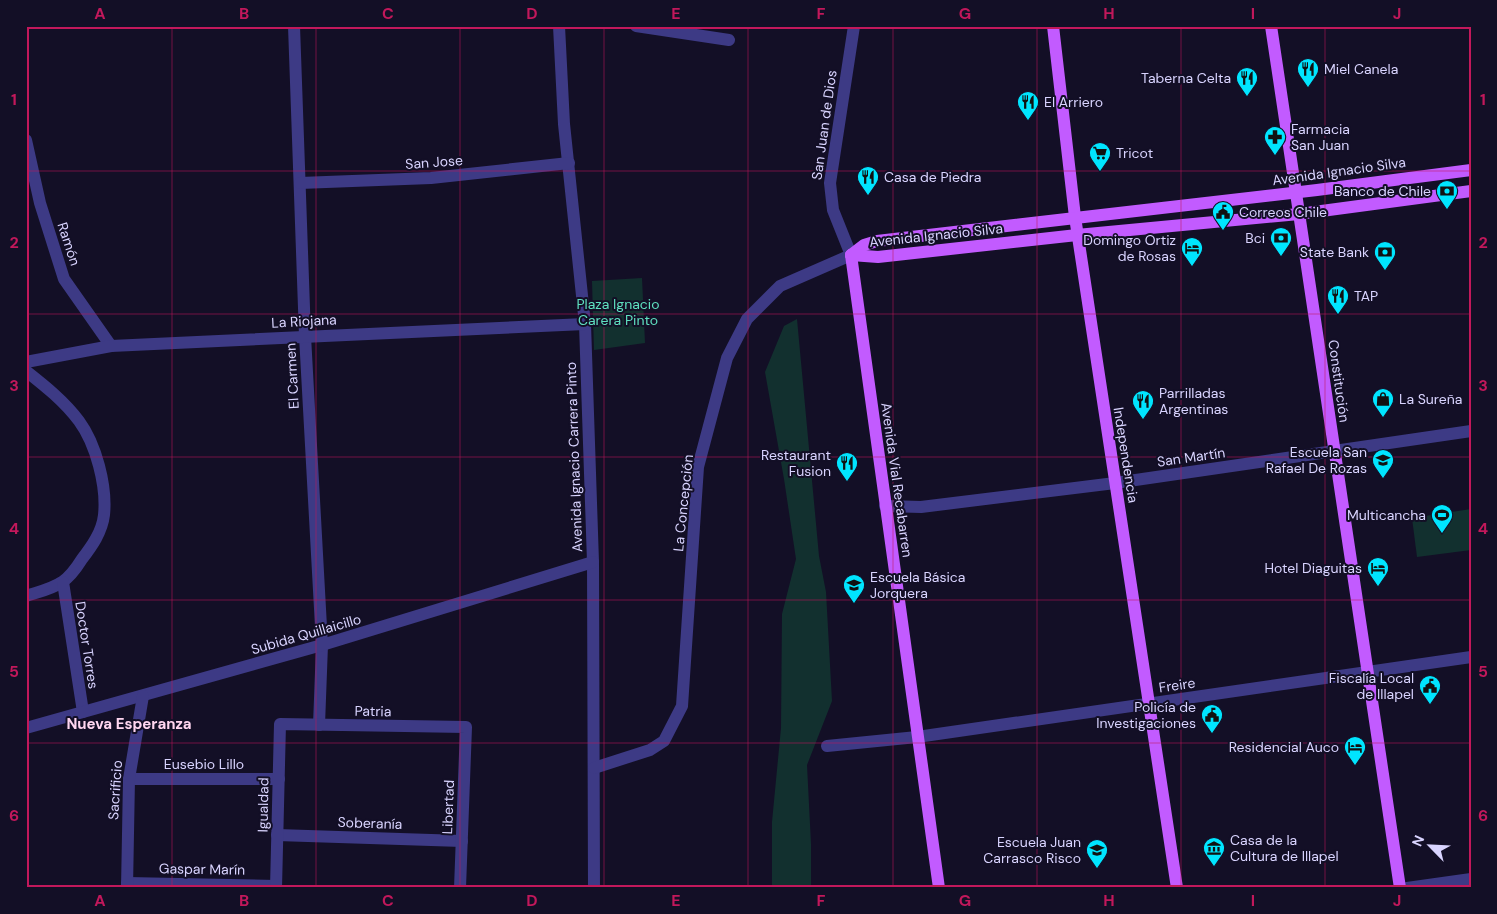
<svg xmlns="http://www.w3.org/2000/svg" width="1497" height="914" font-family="'DM Sans',sans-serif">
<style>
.green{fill:#12302f}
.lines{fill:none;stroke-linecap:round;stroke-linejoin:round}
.minor{stroke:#3d3a85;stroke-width:12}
.major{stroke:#c25bff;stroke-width:12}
.grid{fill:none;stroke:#c2185b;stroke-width:1;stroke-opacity:0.55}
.labels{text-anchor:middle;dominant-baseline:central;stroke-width:4;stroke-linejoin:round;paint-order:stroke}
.poi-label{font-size:14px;fill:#d9d4ff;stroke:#130f26;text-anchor:end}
.street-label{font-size:14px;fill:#d9d4ff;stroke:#130f26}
.park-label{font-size:14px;fill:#5fe0c0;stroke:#130f26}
.neighbourhood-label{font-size:15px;font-weight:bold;fill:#ffd6f0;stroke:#130f26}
.neatline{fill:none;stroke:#c2185b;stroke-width:2}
.grid-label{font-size:16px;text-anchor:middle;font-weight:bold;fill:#c2185b}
</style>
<rect width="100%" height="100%" fill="#130f26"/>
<g class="green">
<polygon points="642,278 645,343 594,350 592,281"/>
<polygon points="797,319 819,556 826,592 832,701 807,765 811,844 811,888 772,888 772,822 781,728 782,614 796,559 784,479 765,372 784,326"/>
<polygon points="1471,509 1471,550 1417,557 1412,518"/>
</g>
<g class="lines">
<g class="minor">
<polyline points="294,26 305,336 322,645 319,725"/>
<polyline points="559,26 564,124 585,324 593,562 594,888"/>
<polyline points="636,26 729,40"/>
<polyline points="26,140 40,203 64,279 111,346"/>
<polyline points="300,183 431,178 569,163"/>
<polyline points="26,362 111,346 585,324"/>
<path d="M26,371C45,386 64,401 79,421C96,444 107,486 104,515C102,532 92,546 82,559C77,567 70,577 62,582C52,589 38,592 26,596"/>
<polyline points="885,506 921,507 1115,483 1471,431"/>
<polyline points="63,582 83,712"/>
<polyline points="26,728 322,645 593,562"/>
<polyline points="827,746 917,737 1471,657"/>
<polyline points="594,768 650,750 664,741 682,706 698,467 727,358 747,319 780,286 851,255 833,210 830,183 854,26"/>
<polyline points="129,779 279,779"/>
<polyline points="277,835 462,841"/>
<polyline points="127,883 276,886"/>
<polyline points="127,888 129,779 143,696"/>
<polyline points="276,888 280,724 466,727 460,888"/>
<polyline points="1407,888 1471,879"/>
</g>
<g class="major">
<polyline points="1053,26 1075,217 1177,888"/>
<polyline points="1271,26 1400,888"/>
<polyline points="851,255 939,888"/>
<polyline points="851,255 864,245 877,241 1317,190 1471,170"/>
<polyline points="851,255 878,257 1077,235 1299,214 1471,191"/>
</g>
</g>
<path class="grid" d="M172,26V888M316,26V888M460,26V888M604,26V888M748,26V888M893,26V888M1037,26V888M1181,26V888M1325,26V888M26,171H1471M26,314H1471M26,457H1471M26,600H1471M26,743H1471"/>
<defs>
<g id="restaurant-pin" transform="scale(1.125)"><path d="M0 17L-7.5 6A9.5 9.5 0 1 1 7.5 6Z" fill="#00e5ff" stroke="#130f26"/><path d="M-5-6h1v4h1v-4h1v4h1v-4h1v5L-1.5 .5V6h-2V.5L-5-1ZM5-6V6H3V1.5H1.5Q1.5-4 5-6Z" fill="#111"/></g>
<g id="pharmacy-pin" transform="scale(1.125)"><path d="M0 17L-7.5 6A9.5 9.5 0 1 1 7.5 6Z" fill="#00e5ff" stroke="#130f26"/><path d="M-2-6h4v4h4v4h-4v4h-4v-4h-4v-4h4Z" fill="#111"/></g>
<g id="supermarket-pin" transform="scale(1.125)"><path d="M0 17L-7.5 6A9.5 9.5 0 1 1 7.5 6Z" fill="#00e5ff" stroke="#130f26"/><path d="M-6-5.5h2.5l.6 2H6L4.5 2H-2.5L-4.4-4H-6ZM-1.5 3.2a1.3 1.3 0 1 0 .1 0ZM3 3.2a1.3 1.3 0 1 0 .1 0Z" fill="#111"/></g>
<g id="bank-pin" transform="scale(1.125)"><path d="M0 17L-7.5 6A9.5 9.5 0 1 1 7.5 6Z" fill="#00e5ff" stroke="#130f26"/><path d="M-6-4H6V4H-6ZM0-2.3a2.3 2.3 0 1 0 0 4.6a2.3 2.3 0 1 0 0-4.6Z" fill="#111"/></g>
<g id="civic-pin" transform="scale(1.125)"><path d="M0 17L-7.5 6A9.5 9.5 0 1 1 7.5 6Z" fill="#00e5ff" stroke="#130f26"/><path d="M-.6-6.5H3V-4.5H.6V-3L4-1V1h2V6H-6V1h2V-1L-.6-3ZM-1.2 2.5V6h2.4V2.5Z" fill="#111"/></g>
<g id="hotel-pin" transform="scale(1.125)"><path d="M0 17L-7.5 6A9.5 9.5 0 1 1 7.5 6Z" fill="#00e5ff" stroke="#130f26"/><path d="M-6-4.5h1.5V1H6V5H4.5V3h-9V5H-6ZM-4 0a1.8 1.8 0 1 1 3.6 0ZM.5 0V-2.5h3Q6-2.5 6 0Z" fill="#111"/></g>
<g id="shop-pin" transform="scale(1.125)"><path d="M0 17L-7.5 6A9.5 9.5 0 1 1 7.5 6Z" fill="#00e5ff" stroke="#130f26"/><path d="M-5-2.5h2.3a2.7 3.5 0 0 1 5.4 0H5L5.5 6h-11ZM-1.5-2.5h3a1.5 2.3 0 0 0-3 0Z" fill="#111"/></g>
<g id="school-pin" transform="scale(1.125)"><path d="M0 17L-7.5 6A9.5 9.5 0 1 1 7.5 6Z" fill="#00e5ff" stroke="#130f26"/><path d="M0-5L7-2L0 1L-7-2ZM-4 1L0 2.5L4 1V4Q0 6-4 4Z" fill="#111"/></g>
<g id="stadium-pin" transform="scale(1.125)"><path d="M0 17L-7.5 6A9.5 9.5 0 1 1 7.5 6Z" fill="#00e5ff" stroke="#130f26"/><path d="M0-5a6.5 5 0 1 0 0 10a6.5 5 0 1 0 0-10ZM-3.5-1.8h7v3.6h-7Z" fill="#111"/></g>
<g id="museum-pin" transform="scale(1.125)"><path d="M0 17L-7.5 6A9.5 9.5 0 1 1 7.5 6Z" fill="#00e5ff" stroke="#130f26"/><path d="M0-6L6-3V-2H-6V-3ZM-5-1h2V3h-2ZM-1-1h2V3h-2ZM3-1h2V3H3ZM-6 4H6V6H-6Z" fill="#111"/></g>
</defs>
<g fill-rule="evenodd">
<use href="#restaurant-pin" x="1308" y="69"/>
<use href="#restaurant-pin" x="1247" y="78"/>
<use href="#restaurant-pin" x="1028" y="102"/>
<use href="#pharmacy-pin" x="1275" y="137"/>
<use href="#supermarket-pin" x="1100" y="153"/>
<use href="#restaurant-pin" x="868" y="177"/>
<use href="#bank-pin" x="1447" y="191"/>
<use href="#civic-pin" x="1223" y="212"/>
<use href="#bank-pin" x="1281" y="238"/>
<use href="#hotel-pin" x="1192" y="248"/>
<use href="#bank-pin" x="1385" y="252"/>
<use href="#restaurant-pin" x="1338" y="296"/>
<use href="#shop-pin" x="1383" y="399"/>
<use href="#restaurant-pin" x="1143" y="401"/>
<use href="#school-pin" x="1383" y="460"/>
<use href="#restaurant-pin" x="847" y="463"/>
<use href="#stadium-pin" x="1442" y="515"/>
<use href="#hotel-pin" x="1378" y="568"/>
<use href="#school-pin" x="854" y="585"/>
<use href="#civic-pin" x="1430" y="686"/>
<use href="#civic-pin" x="1212" y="715"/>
<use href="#hotel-pin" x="1355" y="747"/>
<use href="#museum-pin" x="1214" y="848"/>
<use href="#school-pin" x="1097" y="850"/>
</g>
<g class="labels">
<g class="poi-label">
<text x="1324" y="69" text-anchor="start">Miel Canela</text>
<text x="1231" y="78">Taberna Celta</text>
<text x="1044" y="102" text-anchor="start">El Arriero</text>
<text x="1291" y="129" text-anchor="start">Farmacia<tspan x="1291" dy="16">San Juan</tspan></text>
<text x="1116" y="153" text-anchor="start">Tricot</text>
<text x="884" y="177" text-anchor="start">Casa de Piedra</text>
<text x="1431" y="191">Banco de Chile</text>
<text x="1239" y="212" text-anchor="start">Correos Chile</text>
<text x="1265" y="238">Bci</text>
<text x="1176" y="240">Domingo Ortiz<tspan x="1176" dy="16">de Rosas</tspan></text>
<text x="1369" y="252">State Bank</text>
<text x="1354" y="296" text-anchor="start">TAP</text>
<text x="1159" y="393" text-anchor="start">Parrilladas<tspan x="1159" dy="16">Argentinas</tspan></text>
<text x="1399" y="399" text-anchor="start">La Sureña</text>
<text x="1367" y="452">Escuela San<tspan x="1367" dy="16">Rafael De Rozas</tspan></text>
<text x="831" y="455">Restaurant<tspan x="831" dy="16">Fusion</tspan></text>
<text x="1426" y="515">Multicancha</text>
<text x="1362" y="568">Hotel Diaguitas</text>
<text x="870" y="577" text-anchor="start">Escuela Básica<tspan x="870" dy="16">Jorquera</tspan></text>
<text x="1414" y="678">Fiscalía Local<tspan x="1414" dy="16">de Illapel</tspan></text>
<text x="1196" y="707">Policía de<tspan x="1196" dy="16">Investigaciones</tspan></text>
<text x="1339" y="747">Residencial Auco</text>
<text x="1230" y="840" text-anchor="start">Casa de la<tspan x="1230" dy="16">Cultura de Illapel</tspan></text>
<text x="1081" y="842">Escuela Juan<tspan x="1081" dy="16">Carrasco Risco</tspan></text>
</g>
<g class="street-label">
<text transform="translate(824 125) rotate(-82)">San Juan de Dios</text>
<text transform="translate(434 162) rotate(-4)">San Jose</text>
<text transform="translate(1339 171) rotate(-8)">Avenida Ignacio Silva</text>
<text transform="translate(936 235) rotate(-6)">Avenida Ignacio Silva</text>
<text transform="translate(69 244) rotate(72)">Ramón</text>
<text transform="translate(304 321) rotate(-3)">La Riojana</text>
<text transform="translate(292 376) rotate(-93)">El Carmen</text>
<text transform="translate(1339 381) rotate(82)">Constitución</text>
<text transform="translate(1126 455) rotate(81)">Independencia</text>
<text transform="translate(574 457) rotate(-92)">Avenida Ignacio Carrera Pinto</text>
<text transform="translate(1191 457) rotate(-8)">San Martín</text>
<text transform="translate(897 480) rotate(82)">Avenida Vial Recabarren</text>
<text transform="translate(683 503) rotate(-84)">La Concepción</text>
<text transform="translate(306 634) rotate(-16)">Subida Quillaicillo</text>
<text transform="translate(87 645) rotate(81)">Doctor Torres</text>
<text transform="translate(1177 685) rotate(-8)">Freire</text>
<text transform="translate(373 711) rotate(1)">Patria</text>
<text x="204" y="764">Eusebio Lillo</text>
<text transform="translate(115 790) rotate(-86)">Sacrificio</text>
<text transform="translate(263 805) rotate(-89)">Igualdad</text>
<text transform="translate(448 807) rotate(-88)">Libertad</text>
<text transform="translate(370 823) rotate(2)">Soberanía</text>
<text transform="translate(202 869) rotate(1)">Gaspar Marín</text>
</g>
<g class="park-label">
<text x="618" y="304">Plaza Ignacio<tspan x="618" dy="16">Carera Pinto</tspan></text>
</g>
<g class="neighbourhood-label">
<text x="129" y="724">Nueva Esperanza</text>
</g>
</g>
<rect width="1497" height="914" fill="none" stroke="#130f26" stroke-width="55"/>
<g transform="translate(1430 846) rotate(294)" stroke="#130f26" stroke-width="4" paint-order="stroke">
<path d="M0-4L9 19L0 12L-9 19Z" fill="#d9d4ff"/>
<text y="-8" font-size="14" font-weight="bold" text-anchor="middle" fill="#d9d4ff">N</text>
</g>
<rect x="28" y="28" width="1442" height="858" class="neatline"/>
<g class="grid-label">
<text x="100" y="19">A</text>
<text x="244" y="19">B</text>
<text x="388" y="19">C</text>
<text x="532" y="19">D</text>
<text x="676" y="19">E</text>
<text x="821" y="19">F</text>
<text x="965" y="19">G</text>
<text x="1109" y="19">H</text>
<text x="1253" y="19">I</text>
<text x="1397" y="19">J</text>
<text x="14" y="105">1</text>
<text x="1483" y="105">1</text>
<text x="14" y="248">2</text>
<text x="1483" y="248">2</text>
<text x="14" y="391">3</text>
<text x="1483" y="391">3</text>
<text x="14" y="534">4</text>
<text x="1483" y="534">4</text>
<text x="14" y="677">5</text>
<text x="1483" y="677">5</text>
<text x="14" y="821">6</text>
<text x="1483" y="821">6</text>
<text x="100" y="906">A</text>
<text x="244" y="906">B</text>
<text x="388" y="906">C</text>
<text x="532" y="906">D</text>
<text x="676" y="906">E</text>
<text x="821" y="906">F</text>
<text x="965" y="906">G</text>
<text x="1109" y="906">H</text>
<text x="1253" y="906">I</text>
<text x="1397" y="906">J</text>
</g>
</svg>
